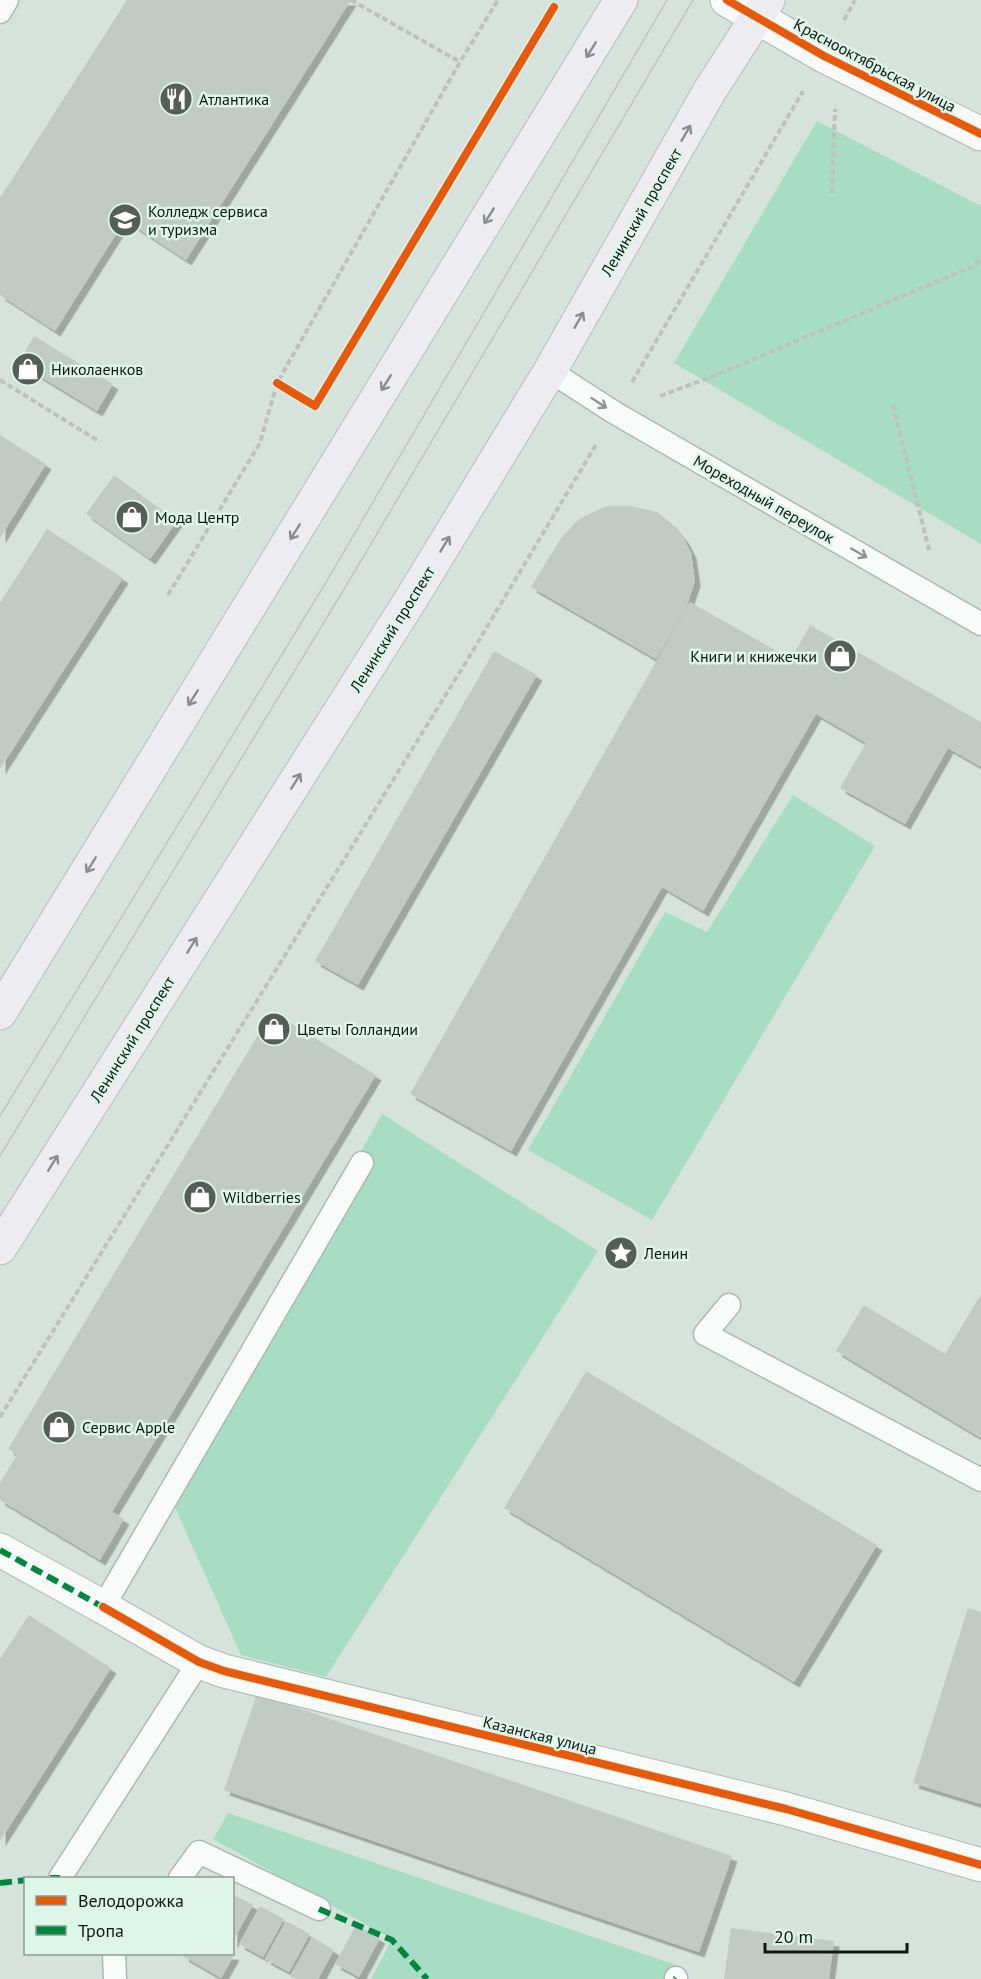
<svg xmlns="http://www.w3.org/2000/svg" width="981" height="1979" font-family="'PT Sans',sans-serif">
<style>
.green{fill:#a7ddc5}
.building{fill:#c1cbc6;filter:url(#shadow)}
.lines{fill:none;stroke-linecap:round;stroke-linejoin:round}
.service-casing{stroke:#aeb8b3;stroke-width:25}
.pedestrian-casing{stroke:#aeb8b3;stroke-width:35}
.minor-casing{stroke:#aeb8b3;stroke-width:35}
.tertiary-casing{stroke:#aeb8b3;stroke-width:35}
.primary-casing{stroke:#b8beba;stroke-width:35}
.path{stroke:#bdc2bf;stroke-width:4;stroke-dasharray:6 3;stroke-linecap:butt}
.service{stroke:#f9fbfa;stroke-width:22}
.pedestrian{stroke:#f9fbfa;stroke-width:33}
.minor{stroke:#f9fbfa;stroke-width:33}
.tertiary{stroke:#f9fbfa;stroke-width:33}
.primary{stroke:#edecf1;stroke-width:33}
.tram{stroke:#c2c5c3;stroke-width:1.5}
.quiet{stroke:#00873e;stroke-width:6;stroke-dasharray:12 6;stroke-linecap:butt}
.cycleway-casing{stroke:#def5e9;stroke-width:11}
.cycleway{stroke:#e8590c;stroke-width:8}
.oneway{stroke:#8a8d8e}
.oneway2{stroke:#909592}
.labels{text-anchor:middle;dominant-baseline:central;stroke-width:5;stroke-linejoin:round;paint-order:stroke}
.street-label{font-size:16px;fill:#101814;stroke:#def5e9}
.poi-label{font-size:16px;fill:#101814;stroke:#def5e9;text-anchor:start}
</style>
<defs>
<filter id="shadow"><feDropShadow dx="5.5" dy="5.5" stdDeviation="0" flood-color="#0004"/></filter>
</defs>
<rect width="100%" height="100%" fill="#d6e3dc"/>
<g class="green">
<polygon points="817,121 981,206 981,544 674,363"/>
<polygon points="793,795 875,846 652,1220 528,1150 665,912 707,932"/>
<polygon points="382,1114 598,1251 326,1677 241,1655 169,1494"/>
<polygon points="228,1813 679,1966 677,1979 371,1979 392,1939 213,1839"/>
</g>
<g class="building">
<polygon points="127,0 351,0 186,260 125,220 55,331 0,295 0,198"/>
<polygon points="34,336 113,384 97,411 18,363"/>
<polygon points="0,435 46,464 0,538"/>
<polygon points="114,475 177,521 150,559 86,514"/>
<polygon points="606,506 632,506 657,512 671,523 684,539 691,553 695,581 686,608 656,659 531,587 561,538 579,519"/>
<polygon points="47,529 123,578 0,769 0,603"/>
<polygon points="690,602 791,659 810,625 981,722 981,767 948,748 905,824 840,788 866,743 816,714 703,911 662,887 511,1151 410,1094"/>
<polygon points="494,651 537,675 358,985 315,961"/>
<polygon points="272,1012 376,1075 112,1512 124,1519 100,1560 0,1500 0,1483 17,1455 8,1449"/>
<polygon points="981,1294 981,1438 836,1351 864,1305 945,1354"/>
<polygon points="586,1371 877,1545 794,1682 504,1508"/>
<polygon points="968,1608 981,1612 981,1804 913,1783"/>
<polygon points="29,1615 111,1668 0,1841 0,1659"/>
<polygon points="257,1694 732,1856 699,1952 224,1790"/>
<polygon points="232,1894 253,1905 232,1943"/>
<polygon points="260,1906 284,1919 263,1957 239,1944"/>
<polygon points="286,1921 310,1934 289,1972 265,1959"/>
<polygon points="356,1925 380,1938 359,1977 335,1964"/>
<polygon points="731,1928 834,1941 829,1979 724,1979"/>
<polygon points="312,1937 334,1950 318,1979 296,1979 290,1976"/>
<polygon points="184,1954 231,1954 234,1955 221,1978 183,1956"/>
</g>
<g class="lines">
<g class="service-casing">
<g id="service">
<polyline points="0,12 7,0"/>
<polyline points="550,371 615,413 981,624"/>
<polyline points="729,1305 705,1334 981,1480"/>
<polyline points="103,1607 362,1163"/>
<polyline points="60,1878 199,1662"/>
<polyline points="180,1878 199,1852 319,1909"/>
<polyline points="114,1954 115,1979"/>
<polyline points="676,1979 676,1978"/>
</g>
</g>
<g class="pedestrian-casing">
<polyline id="pedestrian" points="0,1550 103,1607"/>
</g>
<g class="minor-casing">
<polyline id="minor" points="103,1607 199,1662 224,1671 786,1809 981,1865"/>
</g>
<g class="tertiary-casing">
<polyline id="tertiary" points="727,0 824,56 981,134"/>
</g>
<g class="primary-casing">
<g id="primary">
<polyline points="0,1013 621,0"/>
<polyline points="0,1248 413,596 550,371 709,92 768,0"/>
</g>
</g>
<g class="path">
<polyline points="351,0 460,62"/>
<polyline points="844,20 855,0"/>
<polyline points="832,193 835,109"/>
<polyline points="0,380 100,442"/>
<polyline points="632,382 803,91"/>
<polyline points="660,396 716,375 974,266 981,258"/>
<polyline points="893,405 929,550"/>
<polyline points="168,595 260,443 277,383 460,62 498,0"/>
<polyline points="0,1417 466,662 597,443"/>
</g>
<use href="#service" class="service"/>
<use href="#pedestrian" class="pedestrian"/>
<use href="#minor" class="minor"/>
<use href="#tertiary" class="tertiary"/>
<use href="#primary" class="primary"/>
<g class="tram">
<polyline points="0,1116 325,584 667,0"/>
<polyline points="0,1156 346,586 693,0"/>
</g>
<g class="quiet">
<polyline points="0,1550 103,1607"/>
<polyline points="50,1878 60,1878"/>
<polyline points="0,1883 26,1880"/>
<polyline points="319,1909 392,1940 427,1979"/>
<polyline points="675,1979 676,1978"/>
</g>
<g class="cycleway-casing">
<g id="cycleway">
<polyline points="727,0 824,56 981,134"/>
<polyline points="277,383 315,406 554,7"/>
<polyline points="103,1607 199,1662 224,1671 786,1809 981,1865"/>
</g>
</g>
<use href="#cycleway" class="cycleway"/>
</g>
<defs><path id="oneway-shaft" d="M-6 0H5M1.5-3L5.5 0L1.5 3" fill="none" stroke-width="1.6" stroke-linecap="round" stroke-linejoin="round" transform="scale(1.5)"/></defs>
<g class="oneway">
<use href="#oneway-shaft" transform="translate(591 50) rotate(122)"/>
<use href="#oneway-shaft" transform="translate(686 133) rotate(-60)"/>
<use href="#oneway-shaft" transform="translate(489 216) rotate(122)"/>
<use href="#oneway-shaft" transform="translate(579 320) rotate(-60)"/>
<use href="#oneway-shaft" transform="translate(386 383) rotate(122)"/>
<use href="#oneway-shaft" transform="translate(295 532) rotate(122)"/>
<use href="#oneway-shaft" transform="translate(445 544) rotate(-59)"/>
<use href="#oneway-shaft" transform="translate(193 698) rotate(122)"/>
<use href="#oneway-shaft" transform="translate(296 781) rotate(-58)"/>
<use href="#oneway-shaft" transform="translate(91 865) rotate(122)"/>
<use href="#oneway-shaft" transform="translate(192 945) rotate(-58)"/>
<use href="#oneway-shaft" transform="translate(53 1163) rotate(-58)"/>
</g>
<g class="oneway2">
<use href="#oneway-shaft" transform="translate(599 403) rotate(33)"/>
<use href="#oneway-shaft" transform="translate(859 553) rotate(30)"/>
</g>
<defs>
<g id="restaurant-disc" transform="scale(1.725)"><circle r="9.5" fill="#555f5a" stroke="#def5e9"/><path d="M-5-6h1v4h1v-4h1v4h1v-4h1v5L-1.5 .5V6h-2V.5L-5-1ZM5-6V6H3V1.5H1.5Q1.5-4 5-6Z" fill="#fff"/></g>
<g id="university-disc" transform="scale(1.725)"><circle r="9.5" fill="#555f5a" stroke="#def5e9"/><path d="M0-5L7-2L0 1L-7-2ZM-4 1L0 2.5L4 1V4Q0 6-4 4Z" fill="#fff"/></g>
<g id="shop-disc" transform="scale(1.725)"><circle r="9.5" fill="#555f5a" stroke="#def5e9"/><path d="M-5-2.5h2.3a2.7 3.5 0 0 1 5.4 0H5L5.5 6h-11ZM-1.5-2.5h3a1.5 2.3 0 0 0-3 0Z" fill="#fff"/></g>
<g id="sight-disc" transform="scale(1.725)"><circle r="9.5" fill="#555f5a" stroke="#def5e9"/><path d="M0-6L1.8-2.2L6-1.7L2.9 1.2L3.7 5.4L0 3.3L-3.7 5.4L-2.9 1.2L-6-1.7L-1.8-2.2Z" fill="#fff"/></g>
</defs>
<g fill-rule="evenodd">
<use href="#restaurant-disc" x="176" y="99"/>
<use href="#university-disc" x="125" y="220"/>
<use href="#shop-disc" x="28" y="369"/>
<use href="#shop-disc" x="132" y="517"/>
<use href="#shop-disc" x="840" y="656"/>
<use href="#shop-disc" x="274" y="1029"/>
<use href="#shop-disc" x="200" y="1197"/>
<use href="#sight-disc" x="621" y="1253"/>
<use href="#shop-disc" x="59" y="1427"/>
</g>
<g class="labels">
<g class="street-label">
<text transform="translate(875 65) rotate(28)">Краснооктябрьская улица</text>
<text transform="translate(641 212) rotate(-60)">Ленинский проспект</text>
<text transform="translate(764 499) rotate(30)">Мореходный переулок</text>
<text transform="translate(392 629) rotate(-58)">Ленинский проспект</text>
<text transform="translate(132 1039) rotate(-58)">Ленинский проспект</text>
<text transform="translate(540 1735) rotate(14)">Казанская улица</text>
</g>
<g class="poi-label">
<text x="199" y="99">Атлантика</text>
<text x="148" y="211">Колледж сервиса<tspan x="148" dy="18">и туризма</tspan></text>
<text x="51" y="369">Николаенков</text>
<text x="155" y="517">Мода Центр</text>
<text x="817" y="656" text-anchor="end">Книги и книжечки</text>
<text x="297" y="1029">Цветы Голландии</text>
<text x="223" y="1197">Wildberries</text>
<text x="644" y="1253">Ленин</text>
<text x="82" y="1427">Сервис Apple</text>
</g>
</g>
<rect x="24" y="1877" width="210" height="78" fill="#def5e9" stroke="#8c9d94" stroke-width="1.5"/>
<rect x="36" y="1896" width="30" height="9" fill="#e8590c" stroke="#8c9d94" stroke-width="1.5"/>
<text x="78" y="1907" font-size="18" fill="#101814">Велодорожка</text>
<rect x="36" y="1926" width="30" height="9" fill="#00873e" stroke="#8c9d94" stroke-width="1.5"/>
<text x="78" y="1937" font-size="18" fill="#101814">Тропа</text>
<path d="M765 1943v9h142v-9" fill="none" stroke="#101814" stroke-width="3"/>
<text x="774" y="1943" font-size="18" fill="#101814" stroke="#def5e9" stroke-width="4.5" paint-order="stroke">20 m</text>
</svg>
